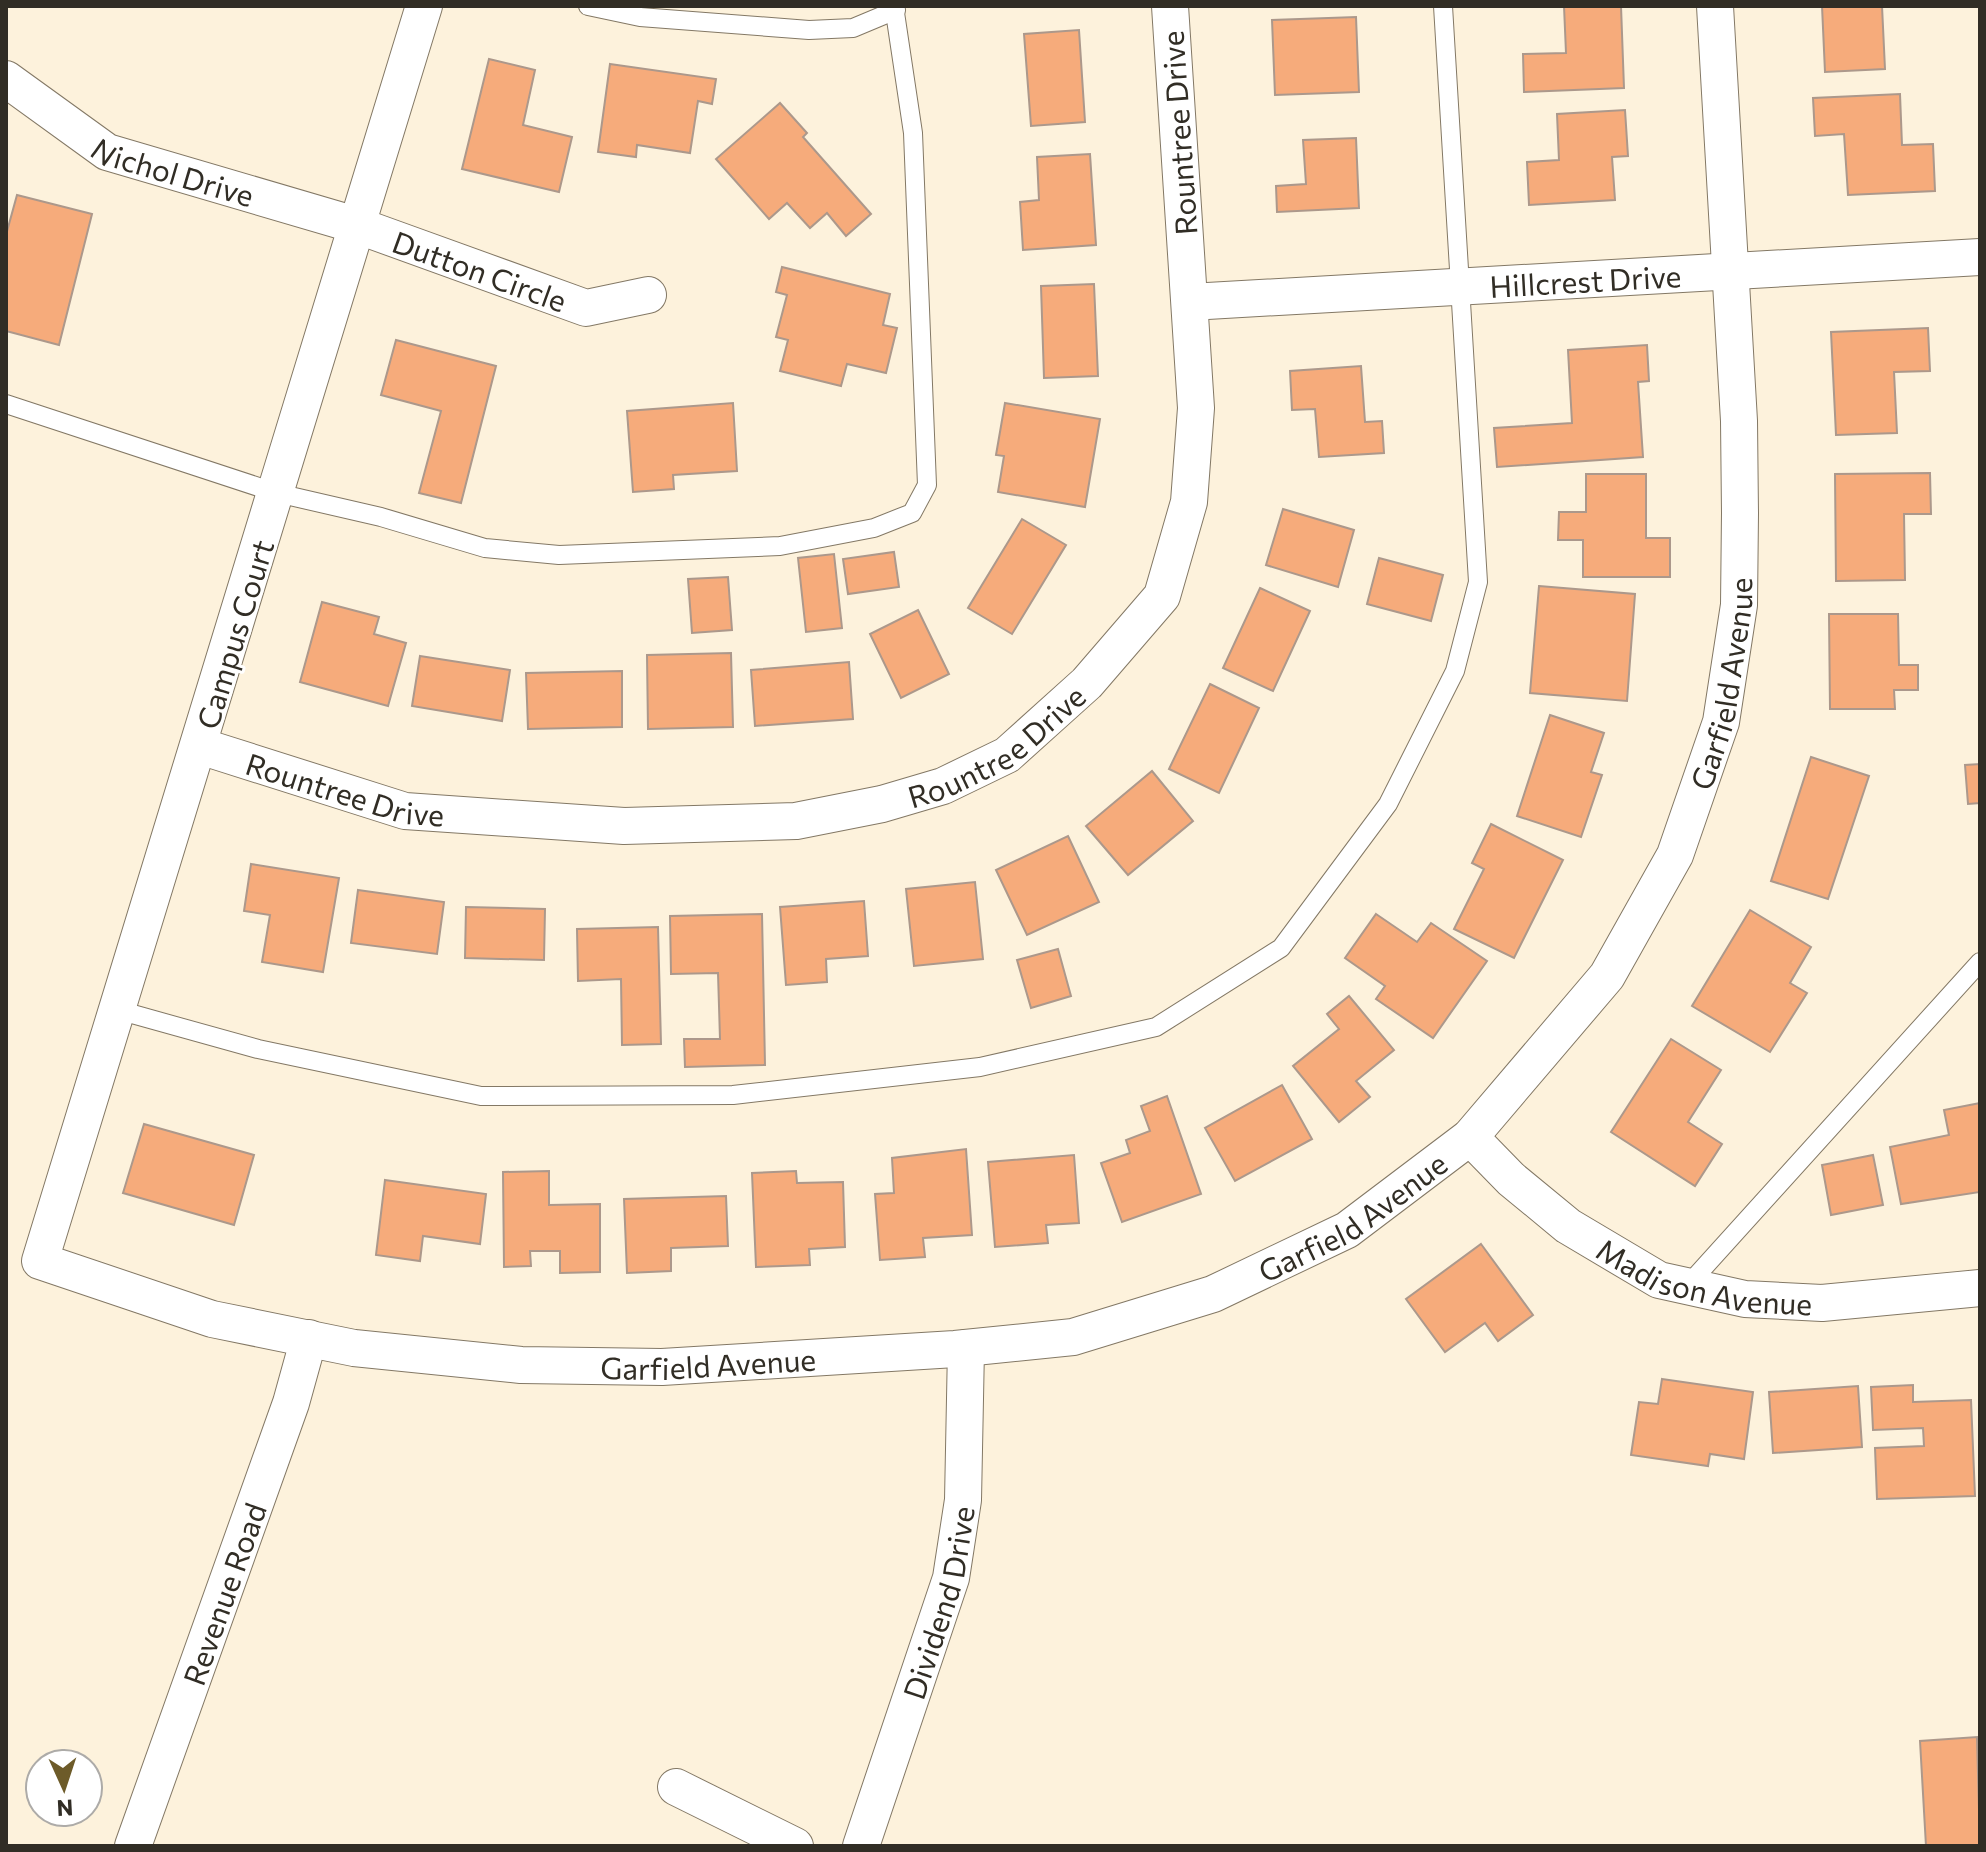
<svg xmlns="http://www.w3.org/2000/svg" width="1986" height="1852" font-family="Commissioner,sans-serif">
<style>
.building{fill:#f6ab7b;stroke:#ac988b;stroke-width:2}
.lines{fill:none;stroke-linecap:round;stroke-linejoin:round}
.service-casing{stroke:#837865;stroke-width:20}
.minor-casing{stroke:#837865;stroke-width:38}
.service{stroke:#fff;stroke-width:18}
.minor{stroke:#fff;stroke-width:36}
.labels{text-anchor:middle;dominant-baseline:central;stroke-width:6;stroke-linejoin:round;paint-order:stroke}
.street-label{font-size:30px;fill:#312d25;stroke:#fff}
</style>
<rect width="100%" height="100%" fill="#fdf2dc"/>
<g class="building">
<polygon points="1564,6 1621,6 1624,88 1524,92 1523,54 1566,53"/>
<polygon points="1822,6 1882,6 1885,69 1825,72"/>
<polygon points="1356,17 1359,92 1275,95 1272,20"/>
<polygon points="1079,30 1085,122 1031,126 1024,34"/>
<polygon points="489,59 535,70 523,125 572,137 559,192 462,169"/>
<polygon points="610,64 716,79 712,104 698,101 690,153 637,145 636,157 598,152"/>
<polygon points="1900,94 1902,145 1933,144 1935,191 1848,195 1844,134 1815,136 1813,98"/>
<polygon points="780,103 807,133 803,137 871,214 846,236 827,213 810,228 787,203 769,219 716,159"/>
<polygon points="1625,110 1628,156 1612,157 1615,200 1529,205 1527,162 1559,160 1557,114"/>
<polygon points="1356,138 1359,208 1277,212 1276,186 1306,184 1303,140"/>
<polygon points="1090,154 1096,245 1023,250 1020,202 1039,200 1037,157"/>
<polygon points="17,195 92,214 59,345 6,331 6,235"/>
<polygon points="782,267 890,294 883,325 897,328 886,373 847,364 841,386 780,371 788,340 776,337 787,295 776,292"/>
<polygon points="1094,284 1098,376 1044,378 1041,286"/>
<polygon points="1928,328 1930,371 1894,372 1897,433 1836,435 1831,332"/>
<polygon points="396,340 496,366 461,503 419,493 441,411 381,395"/>
<polygon points="1647,345 1649,381 1638,382 1643,457 1497,467 1494,428 1572,423 1568,350"/>
<polygon points="1361,366 1365,422 1382,421 1384,453 1319,457 1315,409 1292,410 1290,371"/>
<polygon points="733,403 737,471 673,475 674,489 633,492 627,411"/>
<polygon points="1005,403 1100,419 1085,507 998,492 1004,456 996,455"/>
<polygon points="1930,473 1931,514 1904,514 1905,580 1836,581 1835,474"/>
<polygon points="1586,474 1646,474 1646,538 1670,538 1670,577 1583,577 1583,540 1558,540 1559,512 1586,512"/>
<polygon points="1283,509 1354,530 1338,587 1266,565"/>
<polygon points="1022,519 1066,545 1012,634 968,608"/>
<polygon points="894,552 899,587 848,594 843,559"/>
<polygon points="834,554 842,628 806,632 798,558"/>
<polygon points="1379,558 1443,575 1431,621 1367,604"/>
<polygon points="728,577 732,630 692,633 688,579"/>
<polygon points="1539,586 1635,594 1627,701 1530,693"/>
<polygon points="1260,588 1310,611 1273,691 1223,668"/>
<polygon points="322,602 379,617 374,634 406,643 388,706 300,682"/>
<polygon points="918,610 949,674 901,698 870,634"/>
<polygon points="1829,614 1898,614 1899,665 1918,665 1918,690 1894,690 1895,709 1830,709"/>
<polygon points="731,653 733,727 648,729 647,655"/>
<polygon points="420,656 510,670 502,721 412,706"/>
<polygon points="849,662 853,719 755,726 751,670"/>
<polygon points="622,671 622,727 528,729 526,673"/>
<polygon points="1210,684 1259,708 1219,793 1169,769"/>
<polygon points="1550,715 1604,733 1591,772 1602,775 1581,837 1517,816"/>
<polygon points="1811,757 1869,776 1828,899 1771,881"/>
<polygon points="1980,764 1980,803 1968,804 1965,765"/>
<polygon points="1152,771 1193,821 1128,875 1086,826"/>
<polygon points="1491,824 1563,860 1514,958 1454,929 1484,869 1472,863"/>
<polygon points="1068,836 1099,902 1027,935 996,870"/>
<polygon points="251,864 339,878 323,972 262,962 270,915 244,911"/>
<polygon points="975,882 983,959 914,966 906,889"/>
<polygon points="358,890 444,902 437,954 351,943"/>
<polygon points="864,901 868,956 826,959 827,982 786,985 780,907"/>
<polygon points="466,907 545,909 544,960 465,958"/>
<polygon points="1750,910 1811,947 1790,983 1807,993 1770,1052 1692,1006"/>
<polygon points="762,914 765,1065 685,1067 684,1039 720,1039 718,973 671,974 670,916"/>
<polygon points="1376,914 1417,942 1431,923 1487,961 1433,1038 1376,999 1385,986 1345,958"/>
<polygon points="658,927 661,1044 622,1045 621,979 578,981 577,929"/>
<polygon points="1058,949 1071,996 1031,1008 1017,960"/>
<polygon points="1349,996 1394,1050 1356,1081 1370,1097 1339,1122 1293,1066 1339,1029 1327,1014"/>
<polygon points="1671,1039 1721,1070 1688,1122 1722,1144 1695,1186 1611,1132"/>
<polygon points="1282,1085 1312,1139 1235,1181 1205,1128"/>
<polygon points="1167,1096 1201,1194 1122,1222 1101,1163 1130,1153 1126,1140 1150,1131 1141,1106"/>
<polygon points="1980,1103 1980,1192 1901,1204 1890,1147 1949,1135 1944,1110"/>
<polygon points="144,1124 254,1155 234,1225 123,1193"/>
<polygon points="966,1149 972,1235 923,1238 925,1257 880,1260 875,1194 894,1193 892,1158"/>
<polygon points="1074,1155 1079,1223 1046,1225 1048,1243 995,1247 988,1162"/>
<polygon points="1873,1155 1883,1205 1831,1215 1822,1165"/>
<polygon points="549,1171 549,1205 600,1204 600,1272 560,1273 560,1251 530,1251 531,1266 504,1267 503,1172"/>
<polygon points="796,1171 797,1183 843,1182 845,1247 809,1249 810,1265 756,1267 752,1173"/>
<polygon points="385,1180 486,1194 480,1244 423,1236 420,1261 376,1255"/>
<polygon points="726,1196 728,1246 671,1248 671,1271 627,1273 624,1199"/>
<polygon points="1481,1244 1533,1315 1498,1341 1485,1323 1445,1352 1406,1299"/>
<polygon points="1662,1379 1753,1392 1744,1459 1710,1454 1708,1466 1631,1455 1639,1402 1658,1404"/>
<polygon points="1913,1385 1913,1402 1971,1400 1975,1496 1877,1499 1875,1448 1924,1446 1923,1428 1873,1430 1871,1387"/>
<polygon points="1858,1386 1862,1447 1773,1453 1769,1392"/>
<polygon points="1977,1737 1980,1846 1926,1846 1920,1741"/>
</g>
<g class="lines">
<g class="service-casing">
<g id="service">
<polyline points="588,6 640,17 809,30 853,28 896,10"/>
<polyline points="6,404 277,493 381,517 485,548 559,555 780,546 874,528 912,513 927,485 913,133 894,6"/>
<polyline points="118,1010 258,1049 481,1096 733,1095 980,1067 1156,1027 1281,948 1388,804 1455,671 1478,582 1443,6"/>
<polyline points="1687,1286 1980,962"/>
</g>
</g>
<g class="minor-casing">
<g id="minor">
<path id="s1" d="M424,6L40,1261L212,1319L354,1348L521,1365L662,1367L955,1349L1073,1337L1213,1294L1347,1230L1470,1137L1607,976L1675,855L1721,722L1739,605L1740,513L1739,421L1715,6"/>
<path id="s2" d="M6,79L107,152L359,226L586,308L648,295"/>
<path id="s3" d="M1190,302L1980,257"/>
<path id="s4" d="M200,746L405,811L624,826L796,821L882,804L943,786L1007,755L1087,683L1162,596L1189,502L1196,408L1170,6"/>
<path id="s5" d="M1470,1137L1511,1179L1568,1226L1659,1280L1745,1299L1822,1303L1980,1288"/>
<polyline points="676,1787 795,1846"/>
<path id="s6" d="M133,1846L291,1403L309,1338"/>
<path id="s7" d="M861,1846L951,1578L963,1500L966,1348"/>
</g>
</g>
<use href="#service" class="service"/>
<use href="#minor" class="minor"/>
</g>
<g class="labels">
<g class="street-label">
<text transform="translate(1178 133) rotate(-94)">Rountree Drive</text>
<text stroke="none"><textPath href="#s2" startOffset="194">Nichol Drive</textPath></text>
<text stroke="none"><textPath href="#s2" startOffset="516">Dutton Circle</textPath></text>
<text stroke="none"><textPath href="#s3" startOffset="396">Hillcrest Drive</textPath></text>
<text transform="translate(234 634) rotate(-73)">Campus Court</text>
<text stroke="none"><textPath href="#s1" startOffset="3338">Garfield Avenue</textPath></text>
<text stroke="none"><textPath href="#s4" startOffset="824">Rountree Drive</textPath></text>
<text stroke="none"><textPath href="#s4" startOffset="152">Rountree Drive</textPath></text>
<text stroke="none"><textPath href="#s1" startOffset="2666">Garfield Avenue</textPath></text>
<text stroke="none"><textPath href="#s5" startOffset="282">Madison Avenue</textPath></text>
<text stroke="none"><textPath href="#s1" startOffset="1994">Garfield Avenue</textPath></text>
<text stroke="none"><textPath href="#s6" startOffset="268">Revenue Road</textPath></text>
<text stroke="none"><textPath href="#s7" startOffset="256">Dividend Drive</textPath></text>
</g>
</g>
<rect width="1986" height="1852" fill="none" stroke="#312d25" stroke-width="16"/>
<g transform="translate(64 1788) rotate(177)"><circle r="38" fill="#ffffff" stroke="#adaba8" stroke-width="2"/>
<path d="M0-6L14 30L0 20L-14 30Z" fill="#6d5b29"/>
<text y="-12" font-size="22" font-weight="bold" text-anchor="middle" fill="#312d25">N</text>
</g>
</svg>
